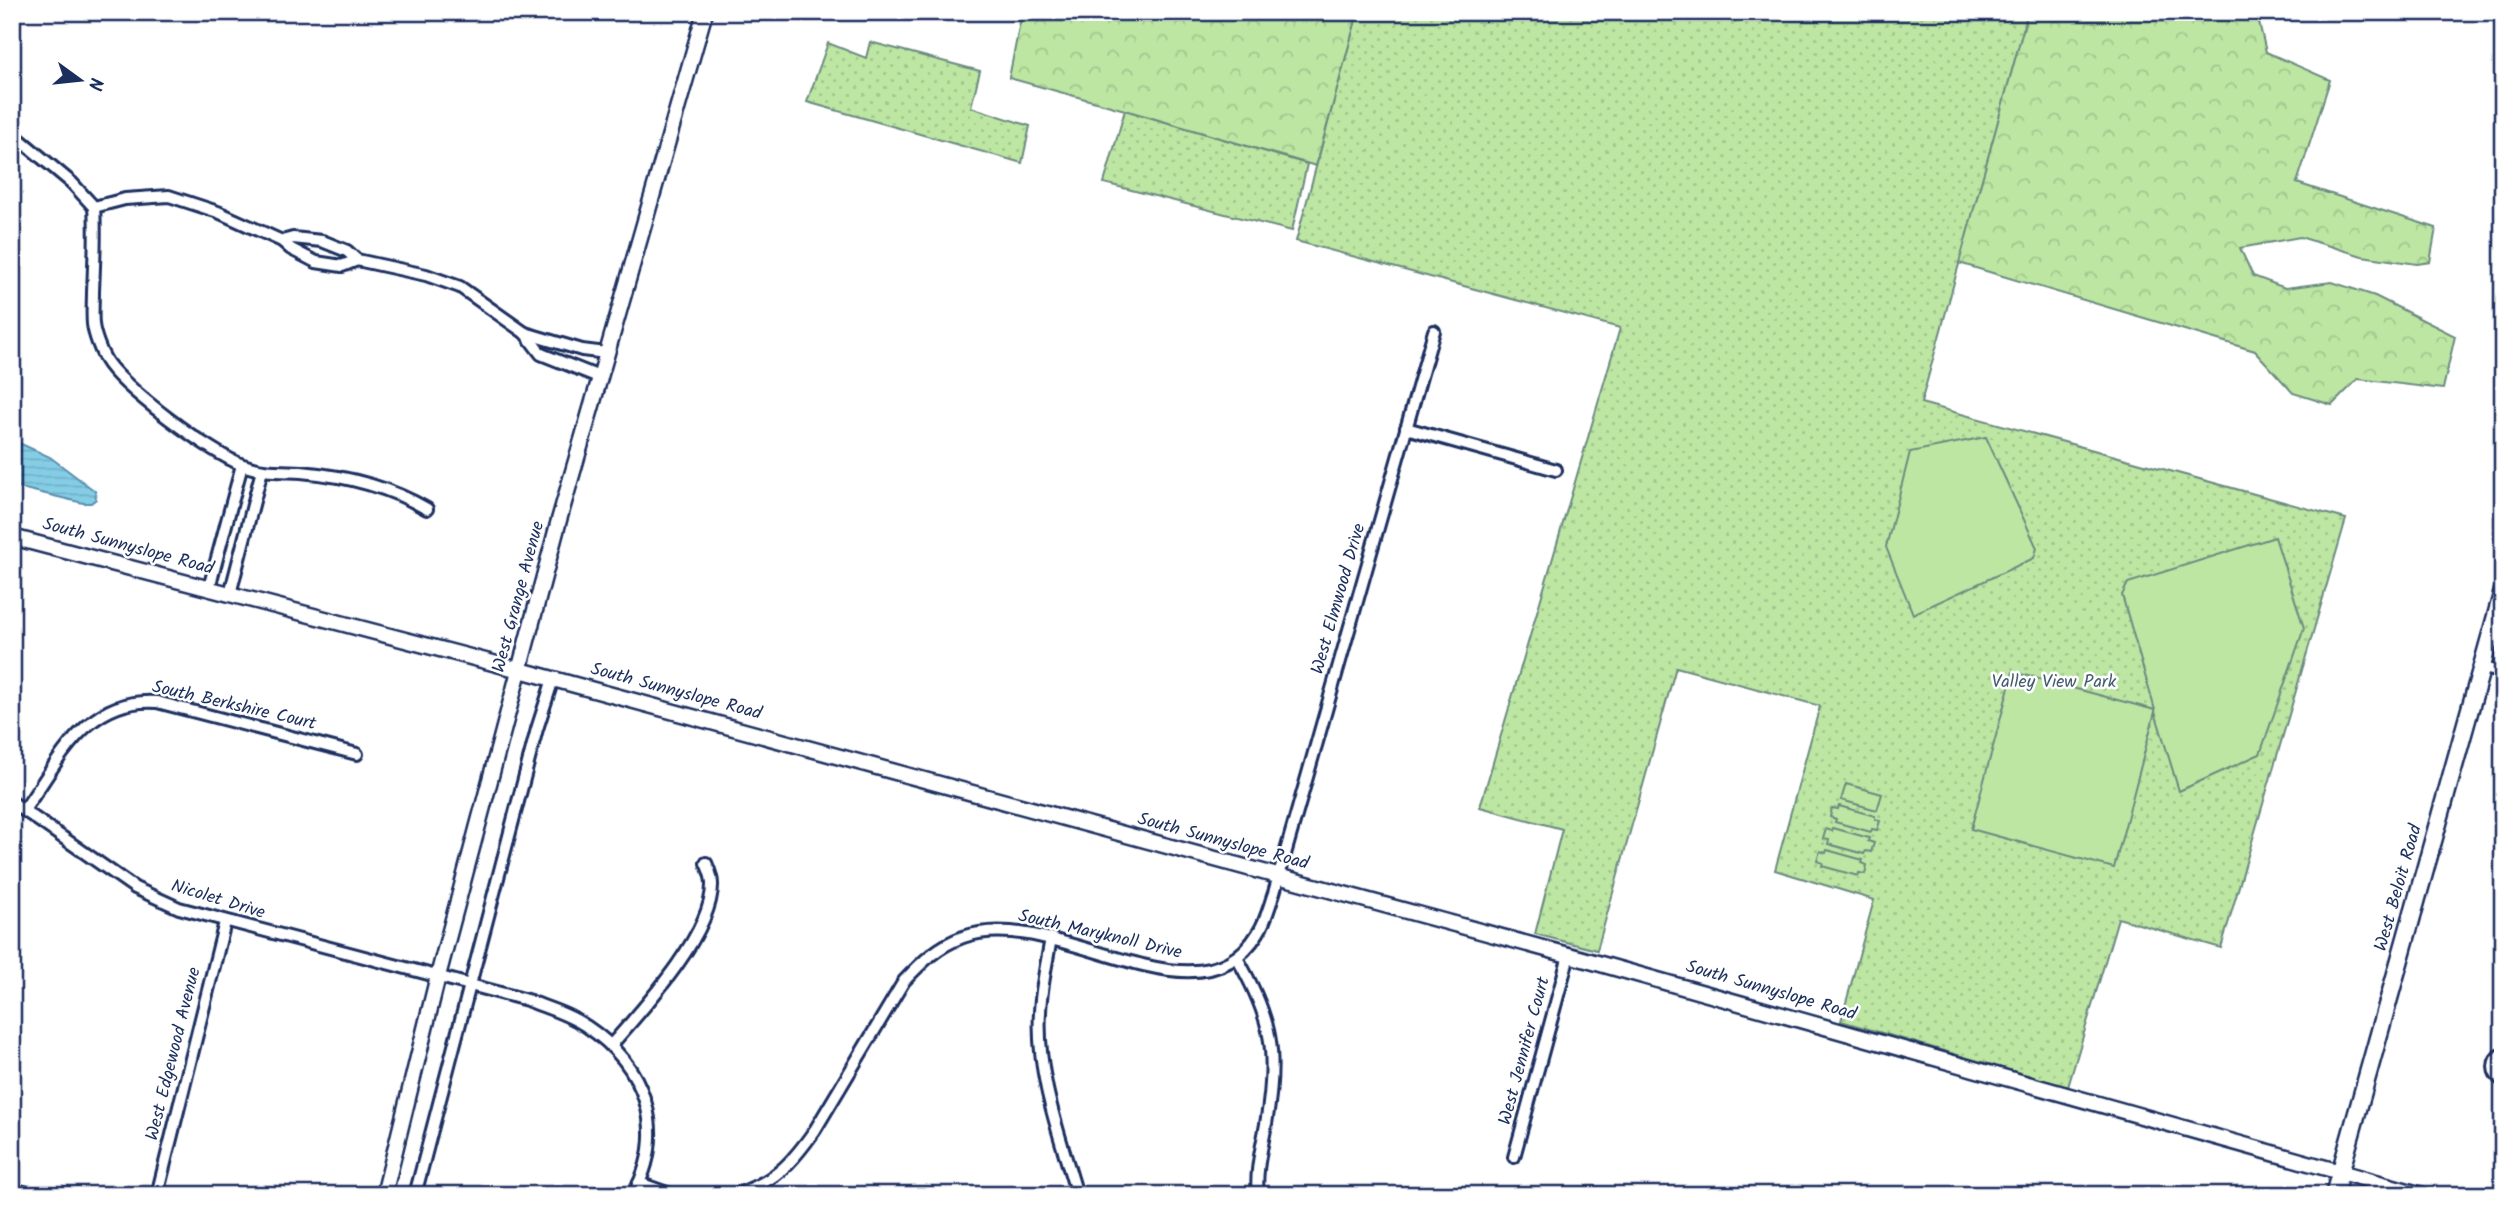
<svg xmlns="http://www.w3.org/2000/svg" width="2515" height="1207" font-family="Kalam,sans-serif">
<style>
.grass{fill:url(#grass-dots);stroke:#6c8a80;stroke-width:2}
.forest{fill:url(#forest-crowns);stroke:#6c8a80;stroke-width:2}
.garden{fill:#bce6a2;stroke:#6c8a80;stroke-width:2}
.water{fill:url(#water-rules);stroke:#5a8eaf;stroke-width:2}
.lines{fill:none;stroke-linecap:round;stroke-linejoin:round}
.minor-casing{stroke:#1b2f5e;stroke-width:16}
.tertiary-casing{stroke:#1b2f5e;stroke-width:19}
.secondary-casing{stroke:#1b2f5e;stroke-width:21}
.minor{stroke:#fff;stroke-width:10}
.tertiary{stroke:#fff;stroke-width:14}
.secondary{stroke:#fff;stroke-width:16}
.labels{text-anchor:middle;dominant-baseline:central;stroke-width:5;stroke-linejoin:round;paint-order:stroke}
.street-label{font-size:18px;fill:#1b2f5e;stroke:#fff}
.park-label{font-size:18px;fill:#435d6f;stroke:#fff}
</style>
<defs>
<pattern id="grass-dots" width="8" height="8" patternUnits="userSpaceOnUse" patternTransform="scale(1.75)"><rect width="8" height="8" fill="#bce6a2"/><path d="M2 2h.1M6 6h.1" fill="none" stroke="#a1c68e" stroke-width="1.8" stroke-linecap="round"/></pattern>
<pattern id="forest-crowns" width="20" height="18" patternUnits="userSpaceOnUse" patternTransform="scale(1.75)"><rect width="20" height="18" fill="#bce6a2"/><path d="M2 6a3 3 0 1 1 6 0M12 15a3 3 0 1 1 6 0" fill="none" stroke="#a1c68e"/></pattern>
<pattern id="water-rules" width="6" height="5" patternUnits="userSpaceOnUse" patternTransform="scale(1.75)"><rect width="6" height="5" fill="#84cde5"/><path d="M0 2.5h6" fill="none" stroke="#71b0c7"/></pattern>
</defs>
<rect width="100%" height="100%" fill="#fff"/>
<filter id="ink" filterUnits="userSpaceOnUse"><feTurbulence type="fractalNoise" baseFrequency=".0143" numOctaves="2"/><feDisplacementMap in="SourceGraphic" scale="14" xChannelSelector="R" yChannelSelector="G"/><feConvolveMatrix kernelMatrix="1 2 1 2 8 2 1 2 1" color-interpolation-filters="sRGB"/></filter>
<g filter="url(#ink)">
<g class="grass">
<polygon points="1358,12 2028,12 1921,403 2346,519 2221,948 2118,918 2068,1087 1841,1021 1874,900 1775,870 1820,706 1676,667 1597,950 1535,934 1562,829 1480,807 1620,328 1296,241"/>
<polygon points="870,42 980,71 971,107 1030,126 1022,163 807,102 828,43 866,58"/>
<polygon points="1125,110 1307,164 1292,231 1104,183"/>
</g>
<g class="forest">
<polygon points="1022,12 1083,12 1108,19 1150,15 1151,12 1358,12 1316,166 1125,110 1009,78"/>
<polygon points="2028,12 2262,12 2259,22 2266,52 2330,80 2297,183 2436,228 2430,262 2417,264 2362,256 2300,237 2240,248 2253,276 2285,288 2332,282 2375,296 2455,336 2443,389 2358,379 2332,405 2293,393 2255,351 1959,263"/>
</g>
<g class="garden">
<polygon points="1986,437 2037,548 2034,558 1913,614 1886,547 1910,452"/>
<polygon points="2275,537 2304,628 2260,754 2179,791 2155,712 2114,868 1971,829 2013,672 2155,710 2122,595 2128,583"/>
<polygon points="1846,784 1882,794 1877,810 1841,800"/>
<polygon points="1839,806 1875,816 1875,819 1880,821 1877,830 1872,829 1871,832 1835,822 1836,819 1830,817 1832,808 1838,809"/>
<polygon points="1833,828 1869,838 1868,841 1874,843 1871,852 1866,851 1864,854 1828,844 1829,840 1823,839 1826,829 1832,831"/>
<polygon points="1827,850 1863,860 1862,863 1867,865 1865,874 1859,873 1858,876 1822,866 1823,863 1817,861 1820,851 1826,853"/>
</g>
<polygon class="water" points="12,433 19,443 50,457 95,491 96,499 91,503 83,503 12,486"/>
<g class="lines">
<g class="minor-casing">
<g id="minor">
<polyline points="12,133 72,183 94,207 125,199 169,196 218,212 282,241 291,249 316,262 342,266 357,260"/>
<path d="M94,207C96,236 94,264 93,292C93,302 92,314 93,324C94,334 100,350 105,359C120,386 213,455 243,465C261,472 281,471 301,472C346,476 388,486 427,509"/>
<polyline points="282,241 293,238 322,241 347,251 357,260 426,275 460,287 525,333 541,354 599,377"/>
<polyline points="525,333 582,350 606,353"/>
<polyline points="1406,428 1556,470"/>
<polyline points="209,588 242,465"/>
<polyline points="230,594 262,470"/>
<polyline points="2481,667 2503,673"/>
<path d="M12,802L135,888L179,908L527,1000C547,1008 569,1014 586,1026C645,1065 669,1131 633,1195"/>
<path d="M24,810C60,760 86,697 157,702L357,754"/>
<path d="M1051,938C1047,962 1041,987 1040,1012C1036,1074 1060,1136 1077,1195"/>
<path d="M1237,958C1273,1020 1278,1054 1266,1124C1262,1147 1255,1172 1258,1195"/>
<path d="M612,1044C643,1009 713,933 712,884C712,876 709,870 706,863"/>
<path d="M2503,1053C2491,1060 2491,1073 2503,1081"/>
<polyline points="1514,1157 1569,955"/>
<polyline points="639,1183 673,1195"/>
<polyline points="12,1189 35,1195"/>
<polyline points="157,1195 225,922"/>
<polyline points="415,1195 537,729 553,679"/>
<path d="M734,1195C775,1182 791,1164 815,1130L904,981C922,962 938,946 963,937C1056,904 1198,1032 1258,933C1266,921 1269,907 1274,893L1434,331"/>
</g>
</g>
<g class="tertiary-casing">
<g id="tertiary">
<polyline points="12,537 520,670 1583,959 2422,1195"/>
<polyline points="384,1195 438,976 559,520 705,12"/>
</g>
</g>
<g class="secondary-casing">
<polyline id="secondary" points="2334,1195 2503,591"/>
</g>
<use href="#minor" class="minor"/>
<use href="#tertiary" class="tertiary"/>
<use href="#secondary" class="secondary"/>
</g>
</g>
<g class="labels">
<g class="street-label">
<text transform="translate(128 547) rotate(15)">South Sunnyslope Road</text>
<text transform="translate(519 597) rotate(-75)">West Grange Avenue</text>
<text transform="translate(1339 599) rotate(-74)">West Elmwood Drive</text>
<text transform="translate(676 692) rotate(15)">South Sunnyslope Road</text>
<text transform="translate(234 706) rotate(13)">South Berkshire Court</text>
<text transform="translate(1223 842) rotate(15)">South Sunnyslope Road</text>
<text transform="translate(2399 888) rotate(-74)">West Beloit Road</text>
<text transform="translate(218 900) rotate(17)">Nicolet Drive</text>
<text transform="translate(1100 935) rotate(13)">South Maryknoll Drive</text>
<text transform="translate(1771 991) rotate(16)">South Sunnyslope Road</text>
<text transform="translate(1525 1051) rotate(-75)">West Jennifer Court</text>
<text transform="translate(174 1054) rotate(-76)">West Edgewood Avenue</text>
</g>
<g class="park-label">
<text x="2054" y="682">Valley View Park</text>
</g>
</g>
<rect width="2515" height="1207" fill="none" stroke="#fff" stroke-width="42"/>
<rect x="21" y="21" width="2473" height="1165" fill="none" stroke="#1b2f5e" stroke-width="2.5" filter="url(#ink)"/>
<g transform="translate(80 80) rotate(105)" stroke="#ffffff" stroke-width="5" paint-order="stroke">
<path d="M0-5L12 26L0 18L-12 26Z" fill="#1b2f5e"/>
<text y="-10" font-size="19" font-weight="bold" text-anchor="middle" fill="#1b2f5e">N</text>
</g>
</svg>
